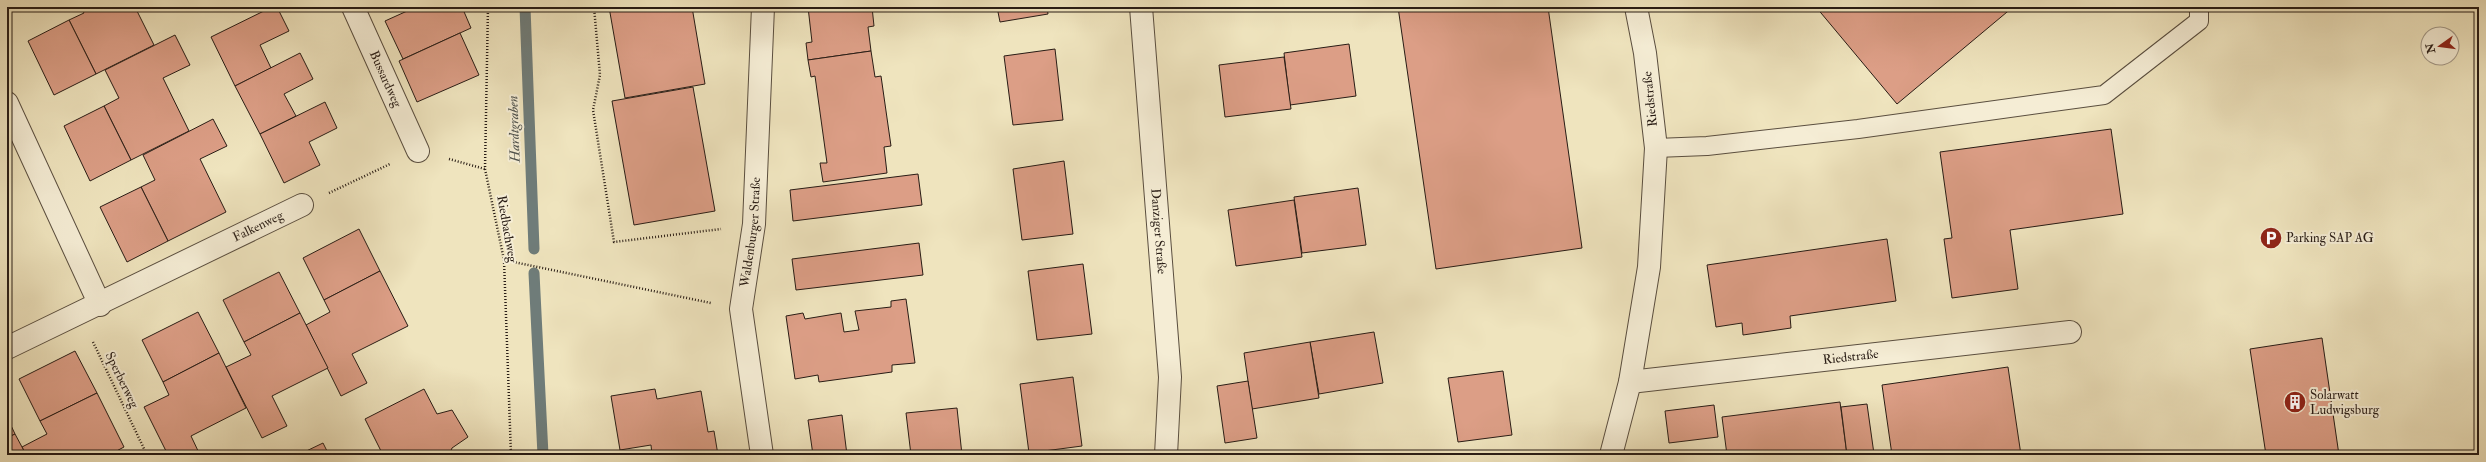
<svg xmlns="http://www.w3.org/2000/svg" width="2486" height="462" font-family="'IM FELL Double Pica',serif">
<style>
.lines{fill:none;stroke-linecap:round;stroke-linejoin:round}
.stream{stroke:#6f7c79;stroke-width:11}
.building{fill:#dc9e86;stroke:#281c15}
.service-casing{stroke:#5a4e3f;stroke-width:20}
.minor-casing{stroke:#5a4e3f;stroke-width:24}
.path{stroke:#281c15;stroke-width:2.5;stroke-dasharray:1 2;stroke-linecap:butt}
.service{stroke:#f5edd5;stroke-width:18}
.minor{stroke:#f5edd5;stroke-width:22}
.labels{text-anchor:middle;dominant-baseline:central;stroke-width:4;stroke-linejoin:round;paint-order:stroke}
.street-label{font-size:13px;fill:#281c15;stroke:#f5edd5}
.poi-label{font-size:13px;fill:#281c15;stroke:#f5edd5;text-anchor:start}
.water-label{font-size:14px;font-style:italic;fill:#51544f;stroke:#f5edd5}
</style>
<rect width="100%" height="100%" fill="#efe4be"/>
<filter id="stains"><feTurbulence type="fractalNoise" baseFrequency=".005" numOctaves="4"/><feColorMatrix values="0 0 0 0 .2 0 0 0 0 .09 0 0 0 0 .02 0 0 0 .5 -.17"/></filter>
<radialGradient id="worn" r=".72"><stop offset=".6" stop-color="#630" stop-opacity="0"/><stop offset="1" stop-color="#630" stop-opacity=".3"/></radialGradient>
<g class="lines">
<g class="stream">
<polyline points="525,7 534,249"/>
<polyline points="534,273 543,455"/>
</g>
</g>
<g class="building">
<polygon points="81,7 135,7 154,45 96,74 69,20 84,13"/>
<polygon points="272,7 277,7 289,31 260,45 271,68 235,86 211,37"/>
<polygon points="416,7 462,7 471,28 403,59 385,21"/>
<polygon points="609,7 692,7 705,84 625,98"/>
<polygon points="808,7 872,7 874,26 868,27 871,51 808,60 806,43 812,42"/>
<polygon points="997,7 1047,7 1048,14 1000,22"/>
<polygon points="1398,7 1548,7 1582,248 1436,269"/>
<polygon points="1816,7 2013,7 1897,104"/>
<polygon points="69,20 96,74 54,95 28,41"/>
<polygon points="460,33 479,75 417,102 399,61"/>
<polygon points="175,35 190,65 163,78 189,131 131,160 104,106 119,98 105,70"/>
<polygon points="1349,44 1356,96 1290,105 1284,53"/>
<polygon points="1055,49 1063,120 1013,125 1004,56"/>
<polygon points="871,51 875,77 881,76 891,146 884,147 887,173 823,182 820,163 827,163 815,76 811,77 808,60"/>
<polygon points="300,53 313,79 284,94 296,116 260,134 235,86"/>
<polygon points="1284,57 1291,109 1225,117 1219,65"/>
<polygon points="693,87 715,211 634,225 612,101"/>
<polygon points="325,102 337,128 309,142 320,165 284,183 260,134"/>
<polygon points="104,106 131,160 90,181 64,126"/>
<polygon points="213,119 227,146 200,159 226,212 168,241 141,187 155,180 143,155"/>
<polygon points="2111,129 2123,214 2010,230 2018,289 1952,298 1944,239 1952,238 1940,152"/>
<polygon points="1064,161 1073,234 1022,240 1013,169"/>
<polygon points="918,174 922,205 793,221 790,190"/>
<polygon points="141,187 168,241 127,262 100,207"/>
<polygon points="1358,188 1366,245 1302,253 1294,197"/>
<polygon points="1294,200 1302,257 1236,266 1228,210"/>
<polygon points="359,229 380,271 324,300 303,258"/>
<polygon points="1887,239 1896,301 1790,316 1791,328 1743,335 1742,323 1716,327 1707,265"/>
<polygon points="919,243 923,275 796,290 792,259"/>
<polygon points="1083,264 1092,334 1037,340 1028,271"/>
<polygon points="380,271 408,326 352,354 367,383 341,396 306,325 330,312 324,300"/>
<polygon points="279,272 300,313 244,342 223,300"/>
<polygon points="906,299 915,363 892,365 892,372 819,382 818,375 795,379 786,316 803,313 805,319 841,313 844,332 859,330 855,311 891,307 891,301"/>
<polygon points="198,312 219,353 163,382 142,340"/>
<polygon points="300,313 328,368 272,396 287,426 262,438 226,367 251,355 244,342"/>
<polygon points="1374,332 1383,383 1319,394 1310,342"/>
<polygon points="2322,338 2339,455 2266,455 2250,349"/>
<polygon points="1310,342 1319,398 1252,409 1244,353"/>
<polygon points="75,351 97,393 40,421 19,379"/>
<polygon points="219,353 246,408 191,436 200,455 168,455 144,407 169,395 163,382"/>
<polygon points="2008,367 2021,455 1892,455 1882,385"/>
<polygon points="1503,371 1512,435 1458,442 1448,378"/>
<polygon points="1073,377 1082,446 1029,453 1020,384"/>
<polygon points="1248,381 1257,438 1225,443 1217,386"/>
<polygon points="424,389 437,414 452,410 468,437 452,448 449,455 383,455 365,419"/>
<polygon points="655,389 657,399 701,391 708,432 714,431 718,455 652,455 651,445 620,450 611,396"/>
<polygon points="97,393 124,447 109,455 26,455 22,447 47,434 40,421"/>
<polygon points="1840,402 1847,455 1727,455 1722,417"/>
<polygon points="1867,404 1874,454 1847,455 1841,407"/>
<polygon points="1714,405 1718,437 1669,443 1665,411"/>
<polygon points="957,408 962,455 911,455 906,413"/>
<polygon points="842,415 847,455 813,455 808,420"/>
<polygon points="7,417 15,434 7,438"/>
<polygon points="15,434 22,447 26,455 7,455 7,438"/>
<polygon points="323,443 329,455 298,455"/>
</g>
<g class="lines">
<g class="service-casing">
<polyline id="service" points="1656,148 1707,146 1858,129 2104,95 2199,21 2199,7"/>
</g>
<g class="minor-casing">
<g id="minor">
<path id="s1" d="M353,7L418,151"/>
<path id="s2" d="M1141,7L1170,377L1166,455"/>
<polyline points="7,103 100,305"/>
<path id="s3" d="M7,348L302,205"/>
<path id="s4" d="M1630,382L2070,332"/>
<path id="s5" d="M762,455L741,309L754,224L763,7"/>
<polyline points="1611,455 1630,382 1649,267 1656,148 1645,53 1636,7"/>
</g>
</g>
<g class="path">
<polyline points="488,7 485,169 504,260 511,455"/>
<polyline points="594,7 600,75 593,110 614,242 721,229"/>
<polyline points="449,159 485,169"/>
<polyline points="329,193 390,164"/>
<polyline points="504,260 711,303"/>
<polyline points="93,342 147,455"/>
</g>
<use href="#service" class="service"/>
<use href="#minor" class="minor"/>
</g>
<defs>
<g id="parking-disc" transform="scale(1.15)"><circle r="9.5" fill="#8f2418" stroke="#f5edd5"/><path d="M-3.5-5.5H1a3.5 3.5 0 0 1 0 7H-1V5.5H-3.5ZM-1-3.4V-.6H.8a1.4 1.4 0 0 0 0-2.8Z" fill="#fff"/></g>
<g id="building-disc" transform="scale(1.15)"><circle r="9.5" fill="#8f2418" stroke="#f5edd5"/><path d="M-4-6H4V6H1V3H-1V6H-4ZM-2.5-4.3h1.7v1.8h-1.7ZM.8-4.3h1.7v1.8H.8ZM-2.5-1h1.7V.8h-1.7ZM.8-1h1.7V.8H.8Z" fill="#fff"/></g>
</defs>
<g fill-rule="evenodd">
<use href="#parking-disc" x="2271" y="238"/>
<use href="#building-disc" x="2295" y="402"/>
</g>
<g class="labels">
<g class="street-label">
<text stroke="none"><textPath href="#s1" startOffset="79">Bussardweg</textPath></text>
<text transform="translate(1650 99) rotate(-96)">Riedstraße</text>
<text stroke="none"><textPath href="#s3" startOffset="279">Falkenweg</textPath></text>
<text transform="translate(507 229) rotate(80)">Riedbachweg</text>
<text stroke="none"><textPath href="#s2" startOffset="225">Danziger Straße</textPath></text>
<text stroke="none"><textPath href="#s5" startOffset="225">Waldenburger Straße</textPath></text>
<text stroke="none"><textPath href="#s4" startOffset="222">Riedstraße</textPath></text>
<text transform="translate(122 380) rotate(64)">Sperberweg</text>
</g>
<g class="poi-label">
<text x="2286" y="238">Parking SAP AG</text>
<text x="2310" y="395">Solarwatt<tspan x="2310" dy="15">Ludwigsburg</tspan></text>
</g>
<g class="water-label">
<text transform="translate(514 129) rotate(-92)">Hardtgraben</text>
</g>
</g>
<rect width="2486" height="462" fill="none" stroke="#efe4be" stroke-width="24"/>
<rect x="8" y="8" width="2470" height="446" fill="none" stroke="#281c15" stroke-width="2"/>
<rect x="12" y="12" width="2462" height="438" fill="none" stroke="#281c15"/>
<g transform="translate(2440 46) rotate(256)"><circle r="19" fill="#f5edd5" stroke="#a39988"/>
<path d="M0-3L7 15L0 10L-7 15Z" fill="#8f2418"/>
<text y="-6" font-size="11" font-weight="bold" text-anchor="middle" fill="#281c15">N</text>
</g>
<rect width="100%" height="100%" filter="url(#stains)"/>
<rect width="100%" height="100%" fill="url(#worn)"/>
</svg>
